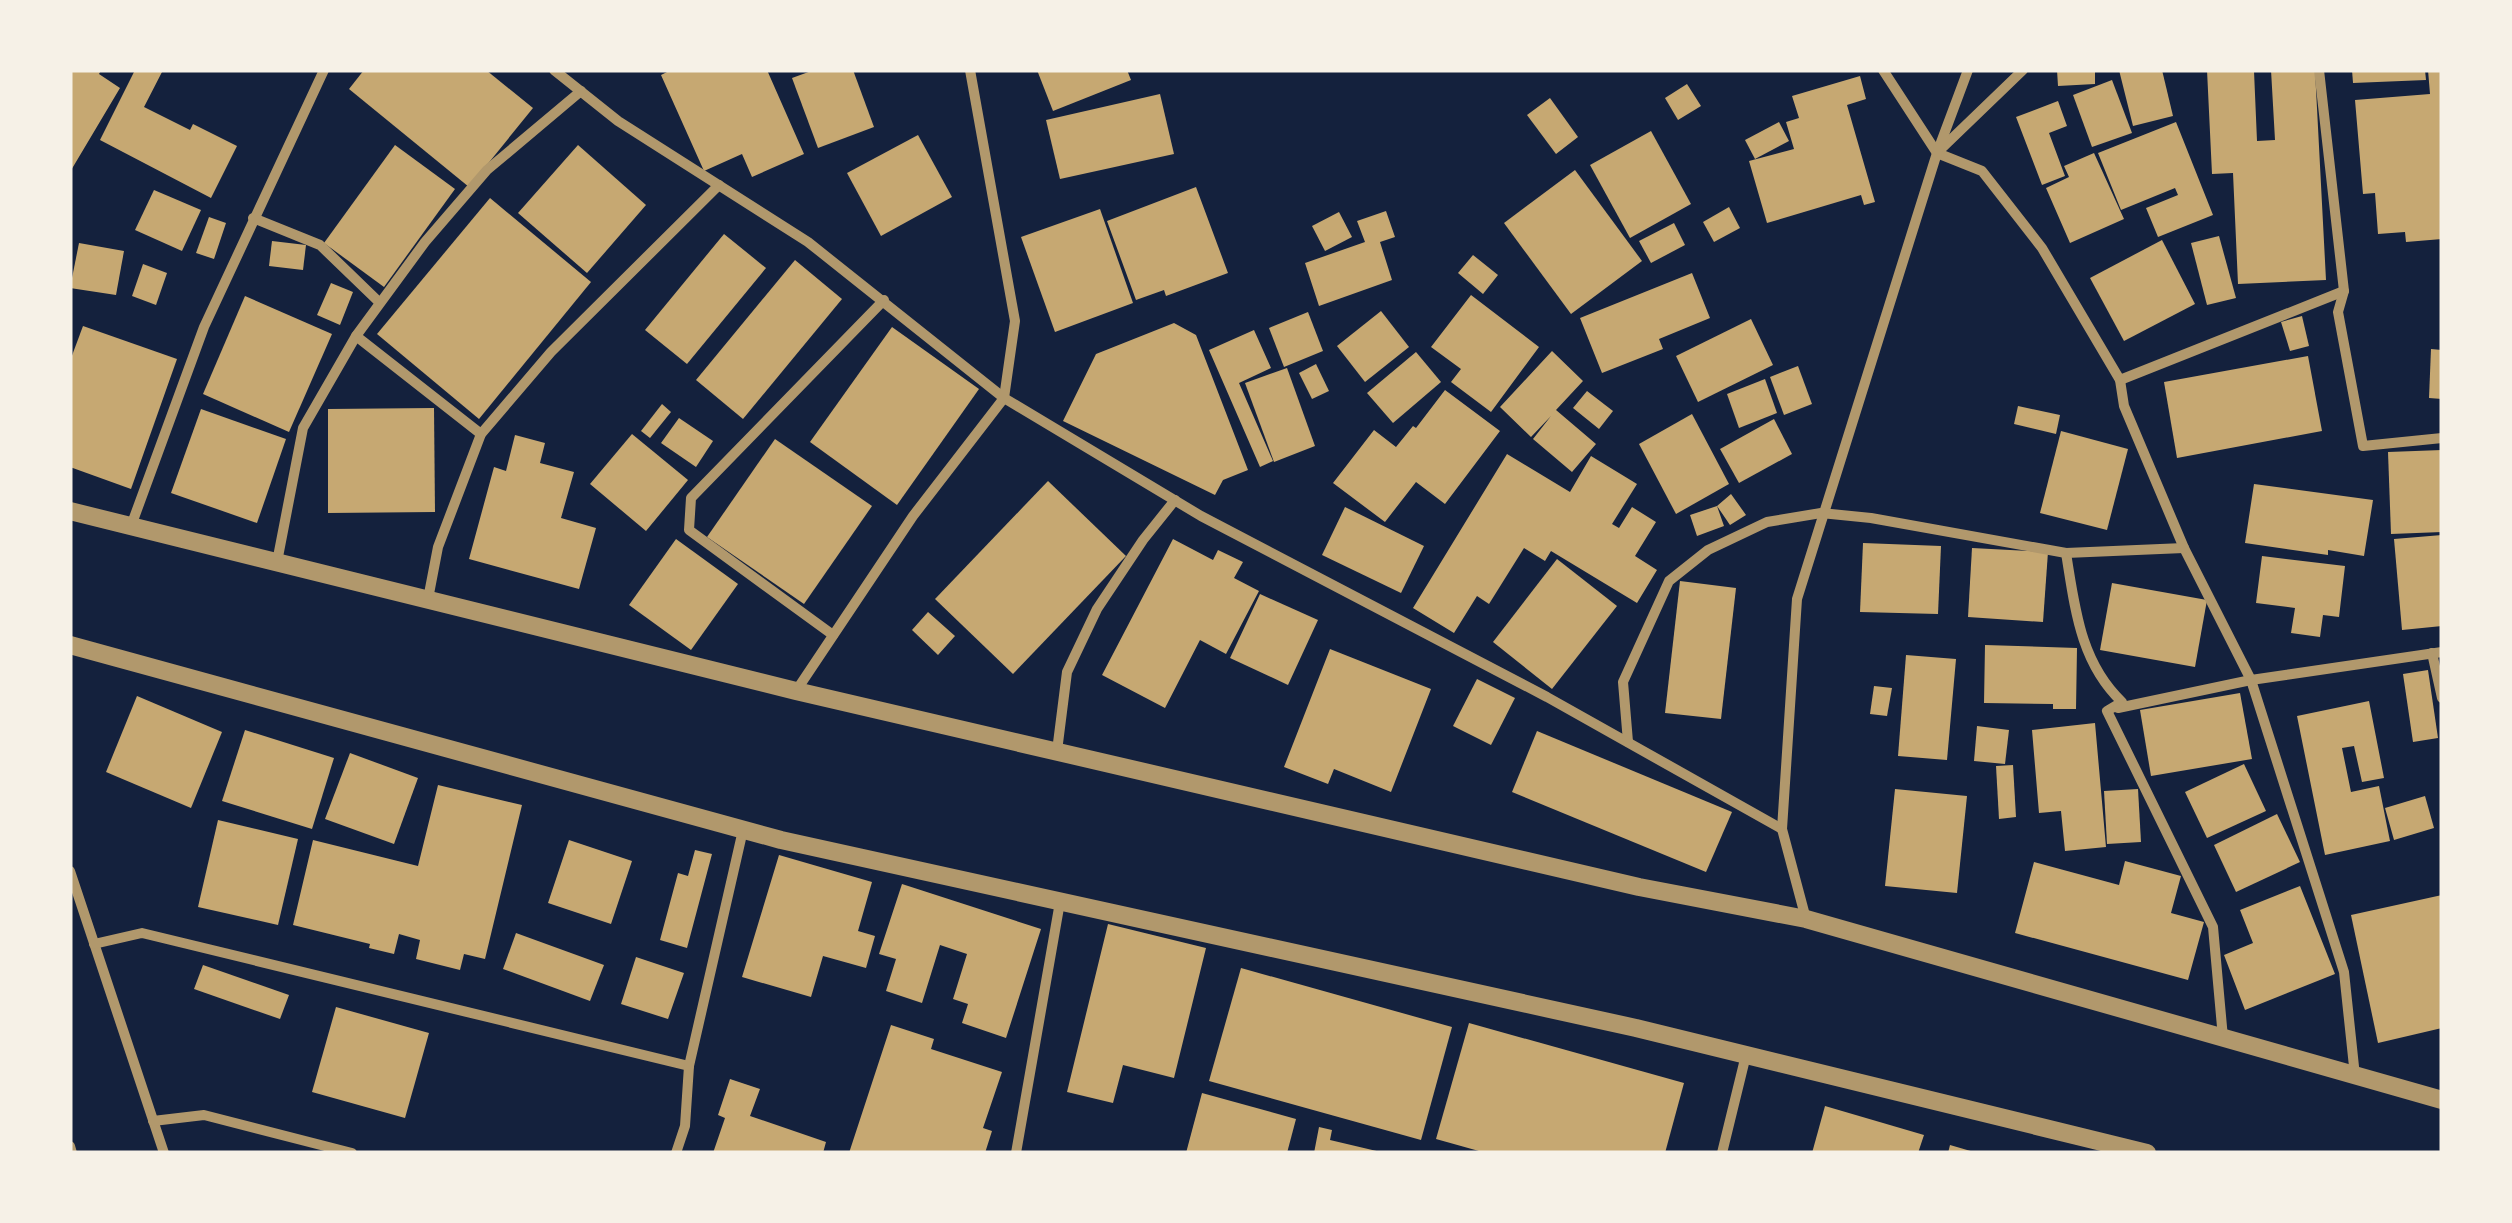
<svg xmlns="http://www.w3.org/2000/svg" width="2512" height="1223" font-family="'Alegreya Sans',sans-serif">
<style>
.building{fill:#c6a872}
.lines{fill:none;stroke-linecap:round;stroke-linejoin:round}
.minor{stroke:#b1986c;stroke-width:10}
.tertiary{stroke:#b1986c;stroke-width:18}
</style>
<rect width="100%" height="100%" fill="#14213d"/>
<g class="building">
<polygon points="70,70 101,70 99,74 120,88 70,172"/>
<polygon points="135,70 162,72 144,107 190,130 193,124 237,146 211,198 100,140"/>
<polygon points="364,70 486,70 533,108 469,187 349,89"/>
<polygon points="671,70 767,70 804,154 752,177 742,154 704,171 661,75"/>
<polygon points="814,70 853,70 874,127 818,148 792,78"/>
<polygon points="1037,70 1127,70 1131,80 1053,111"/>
<polygon points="2057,70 2095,70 2095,84 2058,86"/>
<polygon points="2119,70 2162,70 2173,116 2133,126"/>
<polygon points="2207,70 2254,71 2257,141 2275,140 2271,70 2315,70 2326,280 2238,284 2233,173 2212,174"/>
<polygon points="2352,70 2425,70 2426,80 2353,83"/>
<polygon points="2428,70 2442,70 2442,239 2406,242 2405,232 2378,234 2375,193 2363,194 2355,100 2430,94"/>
<polygon points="1860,76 1866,99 1847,105 1875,202 1864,205 1861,195 1767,223 1749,161 1794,149 1786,122 1799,118 1792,96"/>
<polygon points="2112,80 2132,133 2092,147 2073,95"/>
<polygon points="1687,84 1701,106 1678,120 1665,98"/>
<polygon points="1160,94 1174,154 1060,179 1046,120"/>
<polygon points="1550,98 1578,137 1556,154 1527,115"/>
<polygon points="2058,101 2067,126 2049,133 2065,176 2042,185 2016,117"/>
<polygon points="1779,122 1789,141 1755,159 1745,140"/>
<polygon points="2176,122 2213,215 2158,237 2146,208 2178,195 2175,188 2121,210 2098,153"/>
<polygon points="1651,131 1691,204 1630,238 1590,165"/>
<polygon points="918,135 952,197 881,236 847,173"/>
<polygon points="395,145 455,189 384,287 324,243"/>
<polygon points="578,145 646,205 587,273 518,213"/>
<polygon points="2094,153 2124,219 2070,243 2046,188 2069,177 2064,166"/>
<polygon points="1575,170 1642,261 1571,314 1504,223"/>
<polygon points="1196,187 1228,273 1166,296 1164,290 1136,300 1107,221"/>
<polygon points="154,190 201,210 182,251 135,230"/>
<polygon points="490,198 591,282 479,419 377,334"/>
<polygon points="1729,207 1740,228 1714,242 1703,222"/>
<polygon points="1100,209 1133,303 1055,332 1021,237"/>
<polygon points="1386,211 1395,237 1380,242 1392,280 1319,306 1305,263 1365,242 1357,221"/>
<polygon points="1339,212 1352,237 1325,251 1312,226"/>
<polygon points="209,217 226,223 214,259 196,253"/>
<polygon points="1674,223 1685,245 1651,263 1639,241"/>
<polygon points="724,234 766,268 687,364 645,330"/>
<polygon points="2219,236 2236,298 2207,305 2191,243"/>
<polygon points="2162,240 2195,304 2124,341 2090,278"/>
<polygon points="272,241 306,245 303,270 269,266"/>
<polygon points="79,243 124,251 116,295 70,288"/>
<polygon points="1473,255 1498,275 1483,294 1458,273"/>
<polygon points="795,260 842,299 743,419 696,380"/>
<polygon points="143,264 167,273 156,305 132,296"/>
<polygon points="1692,273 1710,318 1659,339 1663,349 1602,373 1580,318"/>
<polygon points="331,283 353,292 340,325 317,315"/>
<polygon points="1471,295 1539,347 1491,412 1451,382 1461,369 1431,347"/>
<polygon points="245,296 332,334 289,432 203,394"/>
<polygon points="1381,311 1409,347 1365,382 1337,346"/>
<polygon points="1308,312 1323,351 1284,367 1269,328"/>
<polygon points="2302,316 2309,346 2290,351 2281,322"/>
<polygon points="1751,319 1773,365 1698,402 1676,356"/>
<polygon points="1174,323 1196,335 1248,470 1223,480 1215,495 1063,421 1096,354"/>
<polygon points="83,326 177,359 131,489 70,467 70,361"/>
<polygon points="892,327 979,389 897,505 810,442"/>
<polygon points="1254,330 1271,368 1239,383 1273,461 1260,467 1209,350"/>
<polygon points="2431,349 2442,350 2442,399 2429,398"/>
<polygon points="1552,351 1583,381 1556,410 1596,444 1572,472 1533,439 1551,416 1531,437 1500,407"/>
<polygon points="1416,352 1441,382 1393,423 1367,393"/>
<polygon points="2308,356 2322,431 2177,458 2164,382"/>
<polygon points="1316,364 1329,391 1312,399 1299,373"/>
<polygon points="1798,366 1812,404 1784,415 1770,377"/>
<polygon points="1287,368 1315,446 1274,462 1245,383"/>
<polygon points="1765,379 1777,413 1739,428 1727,394"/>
<polygon points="1445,390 1500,431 1445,504 1416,482 1385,522 1333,483 1374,430 1396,447 1413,426 1416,428"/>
<polygon points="1587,391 1613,411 1599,429 1573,408"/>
<polygon points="662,404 671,412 650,438 641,431"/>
<polygon points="2018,406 2060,415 2056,434 2014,424"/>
<polygon points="434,408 435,512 328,513 328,409"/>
<polygon points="201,409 286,439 257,523 171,493"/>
<polygon points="1692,414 1729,484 1676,514 1639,444"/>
<polygon points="679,418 713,441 696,467 661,443"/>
<polygon points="1774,419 1792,454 1739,483 1720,449"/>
<polygon points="2061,431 2128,449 2107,530 2040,513"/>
<polygon points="632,434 688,480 646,531 590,484"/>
<polygon points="515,435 545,443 540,463 574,472 561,518 596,528 579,589 469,559 494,467 506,471"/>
<polygon points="775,439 872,506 804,604 707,537"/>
<polygon points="2442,450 2442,532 2391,534 2388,452"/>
<polygon points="1507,454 1570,492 1591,456 1637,484 1612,524 1619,528 1632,507 1656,522 1635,556 1657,570 1637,603 1551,551 1545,561 1524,548 1489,604 1477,596 1454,633 1413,608"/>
<polygon points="1048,481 1126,556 1013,674 935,599"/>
<polygon points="2254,484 2373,500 2364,556 2328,550 2328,555 2245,543"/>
<polygon points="1731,494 1746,515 1730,525 1717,506 1724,526 1697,536 1690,515 1717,506"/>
<polygon points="1345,507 1424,546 1401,593 1322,555"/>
<polygon points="2442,535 2442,626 2402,630 2394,539"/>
<polygon points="676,539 738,584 691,650 629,605"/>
<polygon points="1173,539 1213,560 1218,550 1243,562 1234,578 1259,591 1226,654 1200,640 1165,708 1102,675"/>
<polygon points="1863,543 1941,546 1938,614 1860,612"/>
<polygon points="1972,548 2048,552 2043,622 1968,617"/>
<polygon points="2262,556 2345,566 2339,617 2323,615 2320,637 2291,633 2295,608 2256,603"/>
<polygon points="1557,559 1617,606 1552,689 1493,642"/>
<polygon points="1680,581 1736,588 1721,719 1665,713"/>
<polygon points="2112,583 2207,600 2195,667 2100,650"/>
<polygon points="1260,594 1318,620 1288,685 1230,658"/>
<polygon points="928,612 955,636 938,655 912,630"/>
<polygon points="1985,645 2077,648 2076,709 2053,709 2053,704 1984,703"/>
<polygon points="1330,649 1431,689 1391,792 1334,769 1328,784 1284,767"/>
<polygon points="1906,655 1956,659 1947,760 1898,756"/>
<polygon points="2428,670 2438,738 2413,742 2403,674"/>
<polygon points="1477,679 1515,698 1491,745 1453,726"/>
<polygon points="1874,686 1892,688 1887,716 1870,714"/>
<polygon points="2240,693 2252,759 2151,776 2140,710"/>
<polygon points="137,696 222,732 191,808 106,772"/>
<polygon points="2369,701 2384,778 2362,782 2354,746 2342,748 2351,792 2379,786 2390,841 2325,855 2297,716"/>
<polygon points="2095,723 2106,847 2065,851 2061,811 2039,813 2032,730"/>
<polygon points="1977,726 2009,730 2005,764 1974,761"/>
<polygon points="245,730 334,758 312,829 222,801"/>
<polygon points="1537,731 1732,812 1706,872 1512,792"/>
<polygon points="350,753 418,778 394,844 325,819"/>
<polygon points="2244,764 2266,811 2207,838 2185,792"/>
<polygon points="2013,765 2016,817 1999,819 1996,766"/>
<polygon points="438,785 522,805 485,959 464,954 460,970 416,959 420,940 399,934 394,954 369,948 370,944 293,925 313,840 418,866"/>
<polygon points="1895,789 1967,796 1957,893 1885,886"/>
<polygon points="2138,789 2141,842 2107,844 2104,791"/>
<polygon points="2425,796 2434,828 2394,840 2385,808"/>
<polygon points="2277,814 2300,862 2236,892 2214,845"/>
<polygon points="218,820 298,839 278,925 198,907"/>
<polygon points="569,840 632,861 611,924 548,903"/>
<polygon points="695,850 712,854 687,948 660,940 678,873 688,876"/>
<polygon points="779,855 872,882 858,931 875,936 866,968 823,956 811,997 742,977"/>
<polygon points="2125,861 2181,876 2171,913 2204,922 2188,980 2015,933 2034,862 2119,885"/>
<polygon points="902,884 1041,929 1006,1038 962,1023 968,1004 953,999 967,954 940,945 922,1003 886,991 896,959 879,954"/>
<polygon points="2300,886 2335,974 2245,1010 2224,955 2253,943 2240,910"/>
<polygon points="2442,895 2442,1028 2378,1043 2351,915"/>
<polygon points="1108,924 1206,948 1174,1078 1123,1065 1113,1103 1067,1092"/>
<polygon points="516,933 604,965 590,1001 503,969"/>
<polygon points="636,957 684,973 668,1019 621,1004"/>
<polygon points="203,965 289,995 280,1019 194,989"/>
<polygon points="1241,968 1452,1027 1421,1140 1209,1081"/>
<polygon points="336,1007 429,1033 405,1118 312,1092"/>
<polygon points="1469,1023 1684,1083 1665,1153 1486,1153 1436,1139"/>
<polygon points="891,1025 934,1039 931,1049 1002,1072 983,1128 992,1131 985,1153 849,1153"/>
<polygon points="730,1079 760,1089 750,1116 826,1142 823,1153 713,1153 725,1118 718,1115"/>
<polygon points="1202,1093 1296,1119 1287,1153 1186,1153"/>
<polygon points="1825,1106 1924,1135 1918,1153 1812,1153"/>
<polygon points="1319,1127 1332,1130 1330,1140 1385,1153 1314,1153"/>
<polygon points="1950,1145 1974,1152 1974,1153 1948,1153"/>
</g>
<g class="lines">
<g class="minor">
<polyline points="554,70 618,121 808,242 1004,398 1201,516 1547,697 1782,829"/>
<polyline points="1883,70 1937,153 1982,171 2042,248 2120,380 2124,406 2184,548 2251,680 2344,972 2355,1076"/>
<polyline points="2319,70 2344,291 2338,312 2363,446 2442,438"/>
<polyline points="1941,149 2023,70"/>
<polyline points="253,218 320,245 379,302"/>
<polyline points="356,336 481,434"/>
<polyline points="2120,380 2344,291"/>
<polyline points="131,526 204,327 324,70"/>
<path d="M2066,553C2075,608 2080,662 2122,702L2107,711L2213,927L2223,1038"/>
<polyline points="277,562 303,428 356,336 425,242 487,170 581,91"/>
<polyline points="428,599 438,547 481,434 551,352 719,185"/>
<polyline points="833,635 689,530 691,498 884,300"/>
<polyline points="2432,653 2442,698"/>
<polyline points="796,691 913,516 1004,398 1015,321 970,70"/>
<polyline points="2118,708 2251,680 2442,652"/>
<polyline points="1628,742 1623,682 1669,581 1708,550 1767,522 1821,513 1871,518 2066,553 2184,548"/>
<polyline points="1057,751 1067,672 1097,609 1143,540 1175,500"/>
<polyline points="70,871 164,1153"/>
<polyline points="1806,919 1782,829 1797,599 1937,153 1968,70"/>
<polyline points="94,944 142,933 689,1066"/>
<polyline points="153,1121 204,1115 352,1153"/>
<polyline points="70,1146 72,1153"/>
<polyline points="676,1153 685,1126 689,1066 743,830"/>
<polyline points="1016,1153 1060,902"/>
<polyline points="1722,1153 1746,1055"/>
</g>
<g class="tertiary">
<polyline points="70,511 796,691 1639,887 1806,919 2442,1100"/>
<polyline points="70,645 781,840 1636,1028 2147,1153"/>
</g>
</g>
<rect width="2512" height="1223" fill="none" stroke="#f6f1e7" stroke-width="145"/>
</svg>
